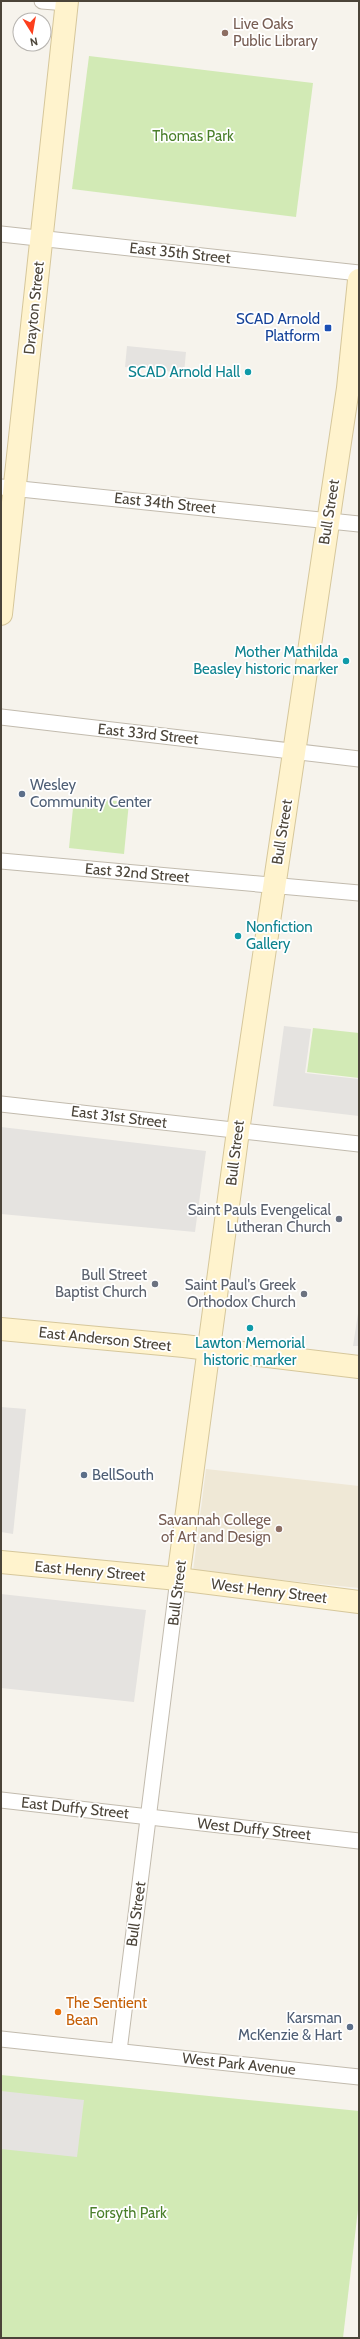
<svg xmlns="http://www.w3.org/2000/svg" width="360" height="2339" font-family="Cabin,sans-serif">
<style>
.education{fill:#efe8d6}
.green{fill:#d2eab5}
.parking{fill:#e5e3e0}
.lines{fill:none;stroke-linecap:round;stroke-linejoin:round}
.street-casing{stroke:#c2bbae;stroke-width:17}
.secondary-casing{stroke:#d6c79b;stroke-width:24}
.street{stroke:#fff;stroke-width:15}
.secondary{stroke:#fff3cd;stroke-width:22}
.education-dot{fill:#8d6e63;stroke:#fff;stroke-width:1.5}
.transit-dot{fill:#1a4fb4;stroke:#fff;stroke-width:1.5}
.culture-dot{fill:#0f9aa8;stroke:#fff;stroke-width:1.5}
.service-dot{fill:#5c6f8a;stroke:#fff;stroke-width:1.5}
.worship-dot{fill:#6b7280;stroke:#fff;stroke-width:1.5}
.food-dot{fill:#e8710a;stroke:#fff;stroke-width:1.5}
.labels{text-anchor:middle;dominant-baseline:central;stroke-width:3.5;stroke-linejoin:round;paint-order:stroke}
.education-label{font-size:15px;fill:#785e54;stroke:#fff;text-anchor:start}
.park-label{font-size:15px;fill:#4a7f2a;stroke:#fff}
.street-label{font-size:15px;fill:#4b4439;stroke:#fff}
.transit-label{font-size:15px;fill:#164399;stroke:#fff;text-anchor:end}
.culture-label{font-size:15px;fill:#0d838f;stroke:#fff;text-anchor:end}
.service-label{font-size:15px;fill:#4e5e75;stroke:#fff;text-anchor:start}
.worship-label{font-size:15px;fill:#5b616d;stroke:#fff;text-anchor:end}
.food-label{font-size:15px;fill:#c56008;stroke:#fff;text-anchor:start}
</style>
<rect width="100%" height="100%" fill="#f6f3ec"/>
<polygon class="education" points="206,1469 359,1486 359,1588 193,1571"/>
<g class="green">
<polygon points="89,56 313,83 296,217 72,189"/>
<polygon points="74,798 129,802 124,854 69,848"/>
<polygon points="313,1028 359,1033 359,1078 307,1072"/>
<polygon points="1,2075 359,2111 359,2201 343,2338 1,2338"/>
</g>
<g class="parking">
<polygon points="127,346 186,352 184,373 125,367"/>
<polygon points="284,1026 311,1029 305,1073 359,1079 359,1116 273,1106"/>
<polygon points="1,1127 206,1151 195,1232 1,1214"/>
<polygon points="359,1307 359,1346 353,1346"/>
<polygon points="1,1407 26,1409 13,1534 1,1532"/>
<polygon points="1,1594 146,1610 134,1702 1,1688"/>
<polygon points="1,2091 84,2100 77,2157 1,2149"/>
</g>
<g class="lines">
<g class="street-casing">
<g id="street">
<polyline points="42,1 67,3"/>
<polyline points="1,234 359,273"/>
<polyline points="1,487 359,524"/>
<polyline points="1,717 359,759"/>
<polyline points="1,861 359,893"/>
<polyline points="1,1104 359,1144"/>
<polyline points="1,1800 359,1841"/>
<polyline points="1,2039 359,2077"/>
<polyline points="119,2051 178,1579"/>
</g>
</g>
<g class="secondary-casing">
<g id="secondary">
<polyline points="1,614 67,1"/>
<polyline points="1,1329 184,1346 359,1367"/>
<polyline points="1,1562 178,1579 359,1602"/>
<polyline points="178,1579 238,1131 348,388 359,280"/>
</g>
</g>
<use href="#street" class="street"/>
<use href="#secondary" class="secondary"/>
</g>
<g class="education-dot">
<circle cx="225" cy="33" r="4"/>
<circle cx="279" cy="1529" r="4"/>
</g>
<rect class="transit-dot" x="324" y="324" width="8" height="8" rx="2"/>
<g class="culture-dot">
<circle cx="248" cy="372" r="4"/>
<circle cx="346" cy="661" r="4"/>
<circle cx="238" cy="936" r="4"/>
<circle cx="250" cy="1328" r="4"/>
</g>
<g class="service-dot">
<circle cx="22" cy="794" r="4"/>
<circle cx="84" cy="1475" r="4"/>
<circle cx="350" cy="2027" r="4"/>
</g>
<g class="worship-dot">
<circle cx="339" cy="1219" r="4"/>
<circle cx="155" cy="1284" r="4"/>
<circle cx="304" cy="1294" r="4"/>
</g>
<circle class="food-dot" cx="58" cy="2012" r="4"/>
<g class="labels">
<g class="education-label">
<text x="233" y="24">Live Oaks<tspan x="233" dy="17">Public Library</tspan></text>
<text x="271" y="1520" text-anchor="end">Savannah College<tspan x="271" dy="17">of Art and Design</tspan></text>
</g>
<g class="park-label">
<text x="193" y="136">Thomas Park</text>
<text x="128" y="2213">Forsyth Park</text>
</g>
<g class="street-label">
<text transform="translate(180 253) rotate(6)">East 35th Street</text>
<text transform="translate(34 308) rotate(-84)">Drayton Street</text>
<text transform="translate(165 503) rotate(6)">East 34th Street</text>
<text transform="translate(329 512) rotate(-81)">Bull Street</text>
<text transform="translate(148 734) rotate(6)">East 33rd Street</text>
<text transform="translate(282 832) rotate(-81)">Bull Street</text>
<text transform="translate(137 873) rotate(5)">East 32nd Street</text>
<text transform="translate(119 1117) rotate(7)">East 31st Street</text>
<text transform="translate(235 1153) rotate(-83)">Bull Street</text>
<text transform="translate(105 1339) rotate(6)">East Anderson Street</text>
<text transform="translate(90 1571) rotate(5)">East Henry Street</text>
<text transform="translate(269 1591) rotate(7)">West Henry Street</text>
<text transform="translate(177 1593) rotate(-83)">Bull Street</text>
<text transform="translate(75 1808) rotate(6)">East Duffy Street</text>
<text transform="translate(254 1829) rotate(6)">West Duffy Street</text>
<text transform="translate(136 1914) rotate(-82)">Bull Street</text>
<text transform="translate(239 2064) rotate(6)">West Park Avenue</text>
</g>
<g class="transit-label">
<text x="320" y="319">SCAD Arnold<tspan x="320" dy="17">Platform</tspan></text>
</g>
<g class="culture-label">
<text x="240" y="372">SCAD Arnold Hall</text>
<text x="338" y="652">Mother Mathilda<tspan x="338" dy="17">Beasley historic marker</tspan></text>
<text x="246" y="927" text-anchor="start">Nonfiction<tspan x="246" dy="17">Gallery</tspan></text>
<text x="250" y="1343" text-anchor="middle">Lawton Memorial<tspan x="250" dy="17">historic marker</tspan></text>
</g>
<g class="service-label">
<text x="30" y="785">Wesley<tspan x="30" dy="17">Community Center</tspan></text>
<text x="92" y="1475">BellSouth</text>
<text x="342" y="2018" text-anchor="end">Karsman<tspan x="342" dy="17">McKenzie &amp; Hart</tspan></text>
</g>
<g class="worship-label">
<text x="331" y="1210">Saint Pauls Evengelical<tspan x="331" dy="17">Lutheran Church</tspan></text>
<text x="147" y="1275">Bull Street<tspan x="147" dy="17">Baptist Church</tspan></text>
<text x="296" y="1285">Saint Paul's Greek<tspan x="296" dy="17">Orthodox Church</tspan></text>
</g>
<g class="food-label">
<text x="66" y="2003">The Sentient<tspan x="66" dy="17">Bean</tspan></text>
</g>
</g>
<rect width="360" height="2339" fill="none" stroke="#4b4439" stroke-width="4"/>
<g transform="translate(32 32) rotate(169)"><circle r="19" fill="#ffffff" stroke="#b7b4b0"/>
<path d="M0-3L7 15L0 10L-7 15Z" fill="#fc3f1d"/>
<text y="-6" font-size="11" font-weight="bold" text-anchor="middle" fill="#4b4439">N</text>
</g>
</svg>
